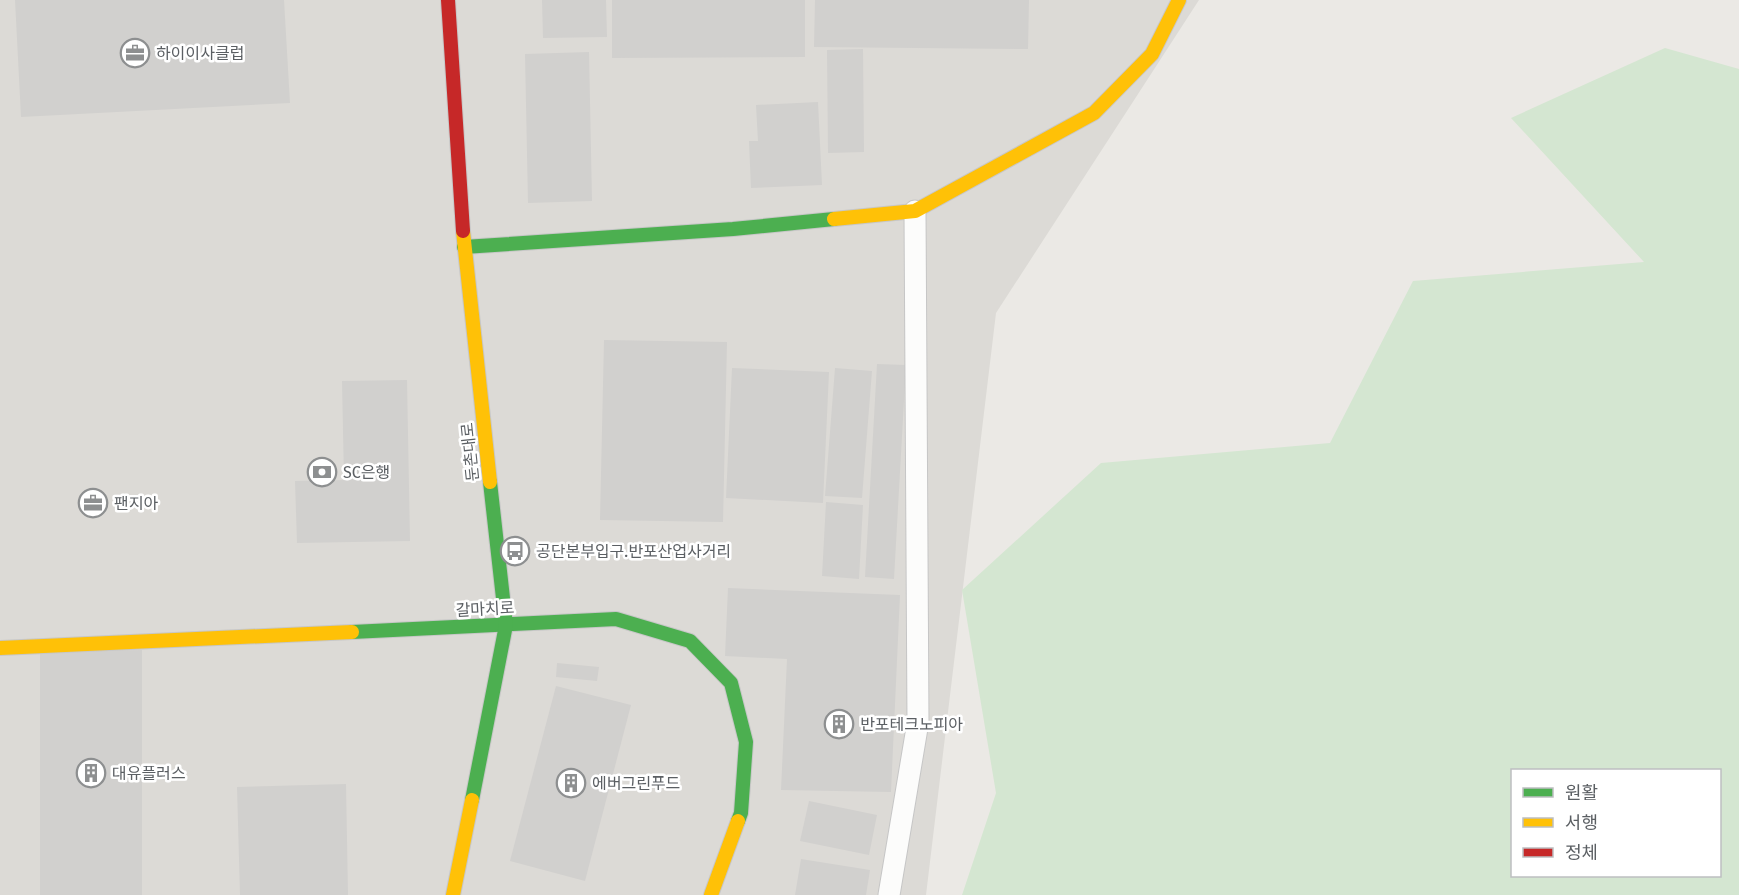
<svg xmlns="http://www.w3.org/2000/svg" width="1739" height="895" font-family="'Fira Sans','Noto Sans KR',sans-serif">
<style>
.industrial{fill:#dcdad6}
.green{fill:#d4e6d1;fill-rule:evenodd}
.building{fill:#d1d0ce}
.lines{fill:none;stroke-linecap:round;stroke-linejoin:round}
.street-casing{stroke:#c6c6c6;stroke-width:23}
.fast-casing{stroke:#c7c7c7;stroke-width:16}
.slow-casing{stroke:#c7c7c7;stroke-width:16}
.jam-casing{stroke:#c7c7c7;stroke-width:16}
.street{stroke:#fcfcfb;stroke-width:21}
.fast{stroke:#4caf50;stroke-width:14}
.slow{stroke:#ffc107;stroke-width:14}
.jam{stroke:#c62828;stroke-width:14}
.labels{text-anchor:middle;dominant-baseline:central;stroke-width:5;stroke-linejoin:round;paint-order:stroke}
.poi-label{font-size:16px;fill:#5b5f63;stroke:#fff;text-anchor:start}
.street-label{font-size:16px;fill:#5b5f63;stroke:#fff}
</style>
<rect width="100%" height="100%" fill="#ebe9e5"/>
<polygon class="industrial" points="0,0 1199,0 996,313 926,895 0,895"/>
<path class="green" d="M1665,48L1739,69V895H962L996,793L962,590L1101,463L1330,443L1413,281L1644,262L1511,118ZM1512,770H1720V876H1512Z"/>
<g class="building">
<polygon points="15,0 284,0 290,103 21,117"/>
<polygon points="542,0 606,0 607,37 543,38"/>
<polygon points="612,0 805,0 805,57 612,58"/>
<polygon points="815,0 1029,0 1028,49 814,47"/>
<polygon points="863,49 864,152 828,153 827,50"/>
<polygon points="589,52 592,201 528,203 525,54"/>
<polygon points="818,102 822,185 751,188 749,141 758,141 756,105"/>
<polygon points="604,340 727,342 723,522 600,520"/>
<polygon points="877,364 906,365 894,579 865,577"/>
<polygon points="732,368 829,372 823,503 726,498"/>
<polygon points="835,368 872,371 862,498 825,496"/>
<polygon points="407,380 410,541 297,543 295,481 344,480 342,381"/>
<polygon points="826,502 863,505 859,579 822,576"/>
<polygon points="728,588 900,595 891,792 781,790 787,659 725,656"/>
<polygon points="142,650 142,895 40,895 40,651"/>
<polygon points="557,663 599,667 597,681 556,677"/>
<polygon points="556,686 631,705 585,881 510,861"/>
<polygon points="346,784 348,895 240,895 237,787"/>
<polygon points="809,801 877,815 869,855 800,841"/>
<polygon points="801,859 870,870 866,895 795,895"/>
</g>
<g class="lines">
<g class="street-casing">
<polyline id="street" points="889,895 918,722 915,211"/>
</g>
<g class="fast-casing">
<g id="fast">
<polyline points="464,247 733,229 834,219"/>
<polyline points="352,632 616,619 690,641 731,683 746,742 741,813 738,821"/>
<polyline points="472,800 506,625 490,482"/>
</g>
</g>
<g class="slow-casing">
<g id="slow">
<polyline points="834,219 915,211 1094,113 1152,54 1179,0"/>
<polyline points="463,231 490,482"/>
<polyline points="0,648 352,632"/>
<polyline points="453,895 472,800"/>
<polyline points="711,895 738,821"/>
</g>
</g>
<g class="jam-casing">
<polyline id="jam" points="448,0 463,231"/>
</g>
<use href="#street" class="street"/>
<use href="#fast" class="fast"/>
<use href="#slow" class="slow"/>
<use href="#jam" class="jam"/>
</g>
<defs>
<g id="office-ring" transform="scale(1.5)"><circle r="9.5" fill="#fff" stroke="#8d8f90" stroke-width="1.5"/><path d="M-6-3h4V-5.5h4V-3h4V5H-6ZM-1-4.5V-3h2v-1.5ZM-6 0V1H6V0Z" fill="#8d8f90"/></g>
<g id="bank-ring" transform="scale(1.5)"><circle r="9.5" fill="#fff" stroke="#8d8f90" stroke-width="1.5"/><path d="M-6-4H6V4H-6ZM0-2.3a2.3 2.3 0 1 0 0 4.6a2.3 2.3 0 1 0 0-4.6Z" fill="#8d8f90"/></g>
<g id="bus-ring" transform="scale(1.5)"><circle r="9.5" fill="#fff" stroke="#8d8f90" stroke-width="1.5"/><path d="M-5-6H5V4H4V6H2V4H-2V6H-4V4H-5ZM-3.5-4V0h7V-4ZM-3.5 1.2v1.5H-2V1.2ZM2 1.2v1.5H3.5V1.2Z" fill="#8d8f90"/></g>
<g id="building-ring" transform="scale(1.5)"><circle r="9.5" fill="#fff" stroke="#8d8f90" stroke-width="1.5"/><path d="M-4-6H4V6H1V3H-1V6H-4ZM-2.5-4.3h1.7v1.8h-1.7ZM.8-4.3h1.7v1.8H.8ZM-2.5-1h1.7V.8h-1.7ZM.8-1h1.7V.8H.8Z" fill="#8d8f90"/></g>
</defs>
<g fill-rule="evenodd">
<use href="#office-ring" x="135" y="53"/>
<use href="#bank-ring" x="322" y="472"/>
<use href="#office-ring" x="93" y="503"/>
<use href="#bus-ring" x="515" y="551"/>
<use href="#building-ring" x="839" y="724"/>
<use href="#building-ring" x="91" y="773"/>
<use href="#building-ring" x="571" y="783"/>
</g>
<g class="labels">
<g class="poi-label">
<text x="156" y="53">하이이사클럽</text>
<text x="343" y="472">SC은행</text>
<text x="114" y="503">팬지아</text>
<text x="536" y="551">공단본부입구.반포산업사거리</text>
<text x="860" y="724">반포테크노피아</text>
<text x="112" y="773">대유플러스</text>
<text x="592" y="783">에버그린푸드</text>
</g>
<g class="street-label">
<text transform="translate(470 452) rotate(-96)">둔촌대로</text>
<text transform="translate(485 609) rotate(-3)">갈마치로</text>
</g>
</g>
<rect x="1511" y="769" width="210" height="108" fill="#ffffff" stroke="#bdbfc1" stroke-width="1.5"/>
<rect x="1523" y="788" width="30" height="9" fill="#4caf50" stroke="#bdbfc1" stroke-width="1.5"/>
<text x="1565" y="799" font-size="18" fill="#5b5f63">원활</text>
<rect x="1523" y="818" width="30" height="9" fill="#ffc107" stroke="#bdbfc1" stroke-width="1.5"/>
<text x="1565" y="829" font-size="18" fill="#5b5f63">서행</text>
<rect x="1523" y="848" width="30" height="9" fill="#c62828" stroke="#bdbfc1" stroke-width="1.5"/>
<text x="1565" y="859" font-size="18" fill="#5b5f63">정체</text>
</svg>
